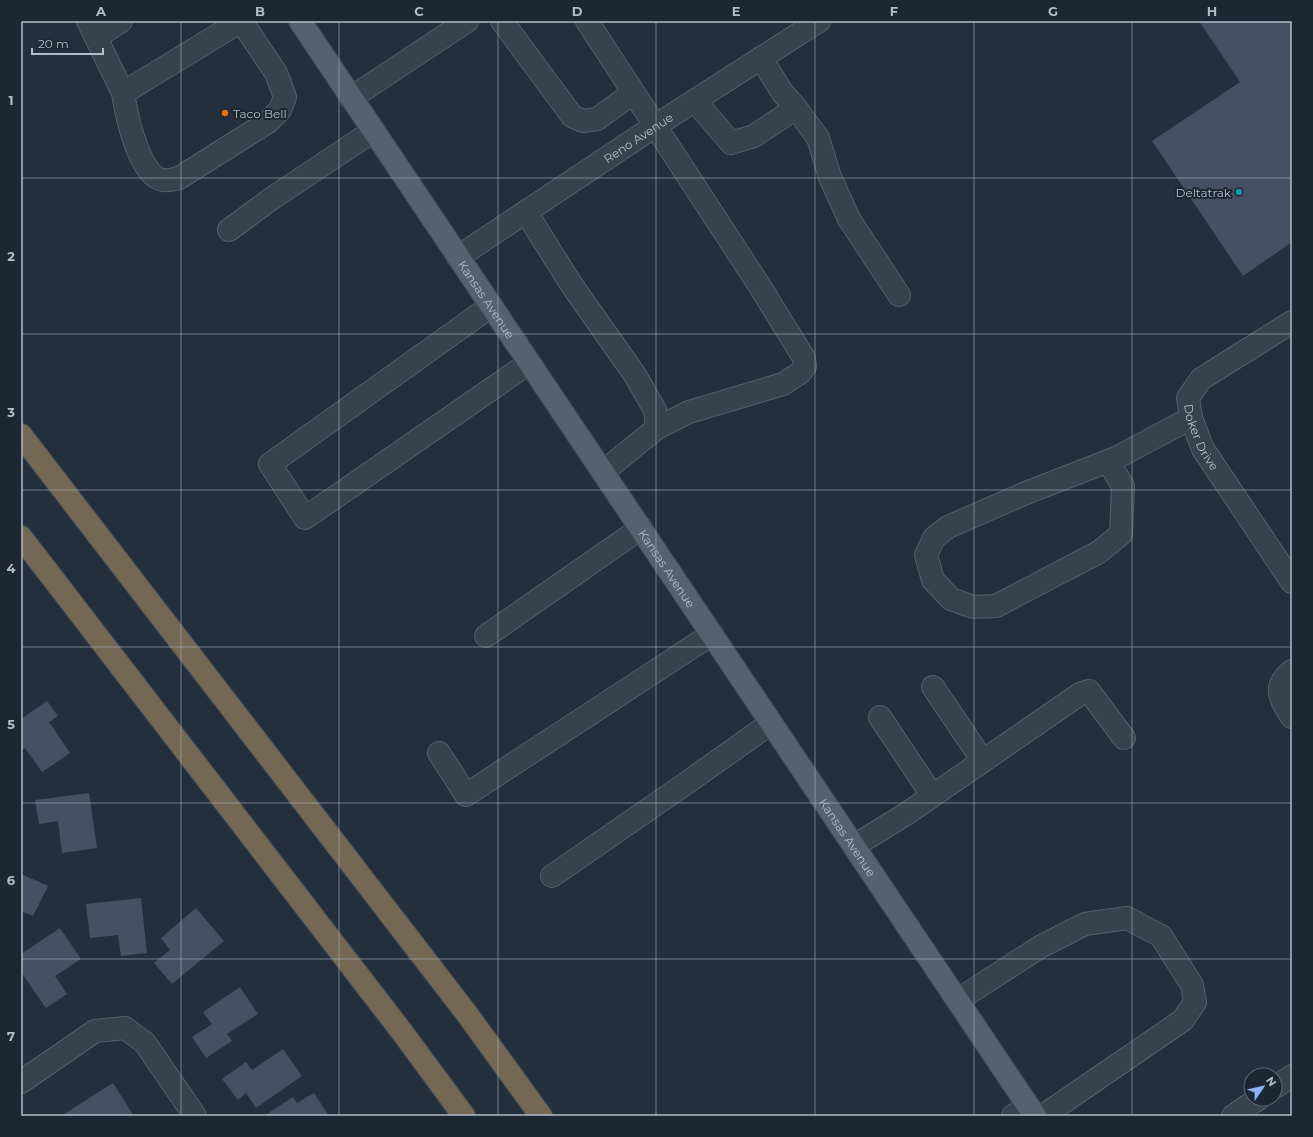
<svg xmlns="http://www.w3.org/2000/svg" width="1313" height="1137" font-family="Montserrat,sans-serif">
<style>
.building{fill:#455162}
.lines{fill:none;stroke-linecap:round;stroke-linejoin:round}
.minor-casing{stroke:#565f6c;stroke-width:24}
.major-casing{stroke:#414a57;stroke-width:24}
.highway-casing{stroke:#434c59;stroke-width:24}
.minor{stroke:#38414e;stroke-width:22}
.major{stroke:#56606e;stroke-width:22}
.highway{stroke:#746855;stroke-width:22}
.grid{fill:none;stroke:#b4bcc9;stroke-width:1;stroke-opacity:0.55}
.food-dot{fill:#e8710a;stroke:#1d2633;stroke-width:1.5}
.culture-dot{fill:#0f9aa8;stroke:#1d2633;stroke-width:1.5}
.labels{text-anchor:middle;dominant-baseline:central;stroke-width:4;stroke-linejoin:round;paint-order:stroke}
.poi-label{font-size:12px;fill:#b4bcc9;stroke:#1d2633;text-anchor:start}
.street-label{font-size:12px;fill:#b4bcc9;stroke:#1d2633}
.neatline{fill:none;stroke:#b4bcc9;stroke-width:1.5}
.grid-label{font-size:13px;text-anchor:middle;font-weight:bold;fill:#b4bcc9}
</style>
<rect width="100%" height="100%" fill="#242f3e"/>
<g class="building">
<polygon points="1199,21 1292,21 1292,242 1243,276 1152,141 1240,82"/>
<polygon points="47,701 58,716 49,722 70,753 42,772 25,748 21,751 21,719"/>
<polygon points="89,793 97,848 62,853 58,821 39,824 35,800"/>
<polygon points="21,874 48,886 33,916 21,911"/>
<polygon points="141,898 147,953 121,956 118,935 90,938 86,904"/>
<polygon points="196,908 224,941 172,984 154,963 170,950 161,938"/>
<polygon points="60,928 81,959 55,976 67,994 46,1008 21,972 21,954"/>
<polygon points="240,987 258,1014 227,1034 232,1041 206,1058 192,1037 212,1024 203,1012"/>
<polygon points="283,1049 302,1076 256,1108 246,1093 238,1100 222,1079 246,1062 252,1070"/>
<polygon points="113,1083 134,1116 61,1116"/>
<polygon points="314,1093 329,1116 264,1116 293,1097 297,1103"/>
</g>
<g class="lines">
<g class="minor-casing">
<g id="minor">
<path d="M88,21L123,93L241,21L276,73L285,97L280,110L268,122L179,178C174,179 168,181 163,180C139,177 126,113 123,93"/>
<polyline points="502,21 572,116 583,121 597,119 633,93"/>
<polyline points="587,21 759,285 804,358 805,366 800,373 783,384 689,412 657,428"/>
<polyline points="97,37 121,21"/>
<polyline points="351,98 467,21"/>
<polyline points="695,101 731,143 754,136 796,108 782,92 761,58"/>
<polyline points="796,108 818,138 830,177 849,219 899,295"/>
<polyline points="526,212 571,284 635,375 655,410 657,428 603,472"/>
<polyline points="229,230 271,199 373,131"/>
<path id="s1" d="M458,257L655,126L819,21"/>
<polyline points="491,306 270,464 305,518 529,363"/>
<path id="s2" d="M1292,322L1201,379L1188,398L1191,418L1203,449L1292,582"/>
<polyline points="1108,461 1123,486 1121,534 1099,552 996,606 973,607 951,599 933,580 926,555 934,538 948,527 1026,493 1116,458 1191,418"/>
<polyline points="486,636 641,528"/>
<path d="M1292,671C1272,686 1280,700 1292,717"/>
<polyline points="933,687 983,761"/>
<polyline points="880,717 932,795"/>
<polyline points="439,753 466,795 712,634"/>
<polyline points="854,846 906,814 1080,694 1089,691 1124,738"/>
<polyline points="552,876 688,782 771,723"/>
<polyline points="958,1000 1040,947 1085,924 1127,918 1161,936 1192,985 1195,1002 1183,1020 1043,1116"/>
<polyline points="21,1082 95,1031 125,1028 145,1043 195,1116"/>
<polyline points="1275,1087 1292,1076"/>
<polyline points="1013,1116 1028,1106"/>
<polyline points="1233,1116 1258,1099"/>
</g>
</g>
<g class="major-casing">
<g id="major">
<path id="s3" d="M300,21L1035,1116"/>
</g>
</g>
<g class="highway-casing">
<g id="highway">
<polyline points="21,435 467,1014 541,1116"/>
<polyline points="21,537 402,1032 464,1116"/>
</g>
</g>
<use href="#minor" class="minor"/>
<use href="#major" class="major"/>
<use href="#highway" class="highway"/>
</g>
<path class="grid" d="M181,21V1116M339,21V1116M498,21V1116M656,21V1116M815,21V1116M974,21V1116M1132,21V1116M21,178H1292M21,334H1292M21,490H1292M21,647H1292M21,803H1292M21,959H1292"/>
<circle class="food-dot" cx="225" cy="113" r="4"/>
<circle class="culture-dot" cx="1239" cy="192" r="4"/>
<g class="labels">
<g class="poi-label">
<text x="233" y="113">Taco Bell</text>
<text x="1231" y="192" text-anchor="end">Deltatrak</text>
</g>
<g class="street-label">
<text stroke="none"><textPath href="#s1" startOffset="216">Reno Avenue</textPath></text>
<text stroke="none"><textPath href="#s3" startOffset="335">Kansas Avenue</textPath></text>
<text stroke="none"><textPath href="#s2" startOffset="172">Doker Drive</textPath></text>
<text stroke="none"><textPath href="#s3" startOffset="659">Kansas Avenue</textPath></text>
<text stroke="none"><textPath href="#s3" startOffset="983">Kansas Avenue</textPath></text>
</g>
</g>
<rect width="1313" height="1137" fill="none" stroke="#1d2633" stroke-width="44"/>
<g transform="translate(1263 1087) rotate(56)"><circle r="19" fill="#1d2633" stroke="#59626f"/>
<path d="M0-3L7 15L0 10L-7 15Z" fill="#8ab4f8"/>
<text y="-6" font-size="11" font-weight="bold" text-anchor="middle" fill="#b4bcc9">N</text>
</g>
<path d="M32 48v6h71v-6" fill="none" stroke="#b4bcc9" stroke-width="2"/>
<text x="38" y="48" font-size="12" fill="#b4bcc9" stroke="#1d2633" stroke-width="3" paint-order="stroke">20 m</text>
<rect x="22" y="22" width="1269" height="1093" class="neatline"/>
<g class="grid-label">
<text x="101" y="16">A</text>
<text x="260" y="16">B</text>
<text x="419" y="16">C</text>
<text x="577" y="16">D</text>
<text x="736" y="16">E</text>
<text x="894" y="16">F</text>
<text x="1053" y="16">G</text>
<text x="1212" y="16">H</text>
<text x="11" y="105">1</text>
<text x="11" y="261">2</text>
<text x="11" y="417">3</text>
<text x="11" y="573">4</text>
<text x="11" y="729">5</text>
<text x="11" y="885">6</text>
<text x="11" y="1041">7</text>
</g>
</svg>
